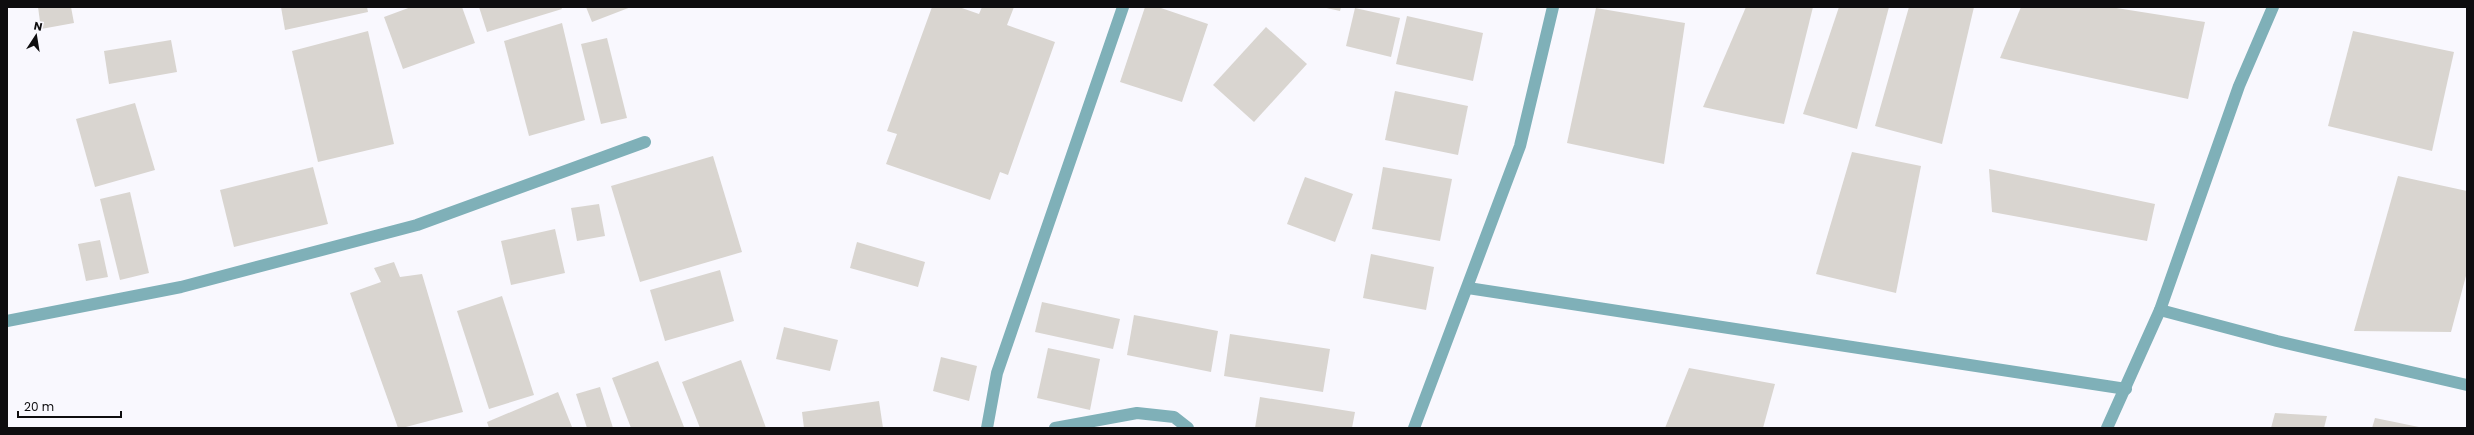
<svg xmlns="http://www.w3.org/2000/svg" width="2474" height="435" font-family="Poppins,sans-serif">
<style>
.building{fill:#d9d5d0}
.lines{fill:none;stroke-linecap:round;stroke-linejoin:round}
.minor{stroke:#7fb0b8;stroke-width:12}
</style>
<rect width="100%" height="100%" fill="#f9f8fe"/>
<g class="building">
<polygon points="38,7 71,7 74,23 41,29"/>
<polygon points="281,7 367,7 368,12 285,30"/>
<polygon points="411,7 462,7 475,43 403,69 384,17"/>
<polygon points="479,7 561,7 562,9 487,32"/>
<polygon points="586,7 631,7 592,22"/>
<polygon points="932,7 959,7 979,14 982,7 1014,7 1007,25 1055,42 1008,175 1000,172 990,200 886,164 897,134 887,131"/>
<polygon points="1145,7 1158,7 1208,24 1182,102 1120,82"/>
<polygon points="1322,7 1341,7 1340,11"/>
<polygon points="1746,7 1813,7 1784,124 1703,107"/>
<polygon points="1839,7 1889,7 1857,129 1803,114"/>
<polygon points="1909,7 1974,7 1942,144 1875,126"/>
<polygon points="2021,7 2110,7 2205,22 2188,99 2000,58"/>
<polygon points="1355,8 1400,18 1391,57 1346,46"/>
<polygon points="1596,8 1685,23 1664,164 1567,143"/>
<polygon points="1407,16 1483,33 1473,81 1396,64"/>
<polygon points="562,23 585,120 529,136 504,41"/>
<polygon points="1266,27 1307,64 1254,122 1213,85"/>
<polygon points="368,31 394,144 318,162 292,51"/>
<polygon points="2353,31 2454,52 2432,151 2328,126"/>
<polygon points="607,38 627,118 601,124 581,44"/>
<polygon points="171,40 177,72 109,84 104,51"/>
<polygon points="1395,91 1468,106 1458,155 1385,140"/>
<polygon points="135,103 155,170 95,187 76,119"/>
<polygon points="1852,152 1921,166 1896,293 1816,274"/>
<polygon points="713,156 742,252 640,282 611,186"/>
<polygon points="313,167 328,224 234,247 220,190"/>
<polygon points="1383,167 1452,179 1440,241 1372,229"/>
<polygon points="1989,169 2155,204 2147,241 1992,212"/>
<polygon points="2398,176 2467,191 2467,272 2451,332 2354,331"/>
<polygon points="1305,177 1353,194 1335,242 1287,224"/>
<polygon points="130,192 149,273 120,280 100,199"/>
<polygon points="599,204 605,236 577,241 571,208"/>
<polygon points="555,229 565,273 511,285 501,241"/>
<polygon points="100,240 108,277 86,281 78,244"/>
<polygon points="857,242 925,262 918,287 850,268"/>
<polygon points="1371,254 1434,267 1426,310 1363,298"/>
<polygon points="394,262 400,277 422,274 463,412 402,428 398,428 350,293 381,282 374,268"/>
<polygon points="720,270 734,321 665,341 650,290"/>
<polygon points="502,296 534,395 489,409 457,311"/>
<polygon points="1042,302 1120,319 1113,349 1035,332"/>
<polygon points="1134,315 1218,331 1211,372 1127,355"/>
<polygon points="784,327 838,340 830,371 776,359"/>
<polygon points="1230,334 1330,349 1323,392 1224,376"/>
<polygon points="1048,348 1100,359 1090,410 1037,398"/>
<polygon points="941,357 977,366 969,401 933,391"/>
<polygon points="741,360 766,428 700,428 682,382"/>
<polygon points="658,361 684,427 631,428 612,378"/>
<polygon points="1689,368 1775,384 1763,428 1665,428"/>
<polygon points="600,387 613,428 587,428 576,394"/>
<polygon points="558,392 572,427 489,428 487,422"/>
<polygon points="1260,397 1355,412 1352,428 1255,428"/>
<polygon points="879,401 883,428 804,428 802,412"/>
<polygon points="2275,413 2327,416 2324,428 2271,428"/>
<polygon points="2375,418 2419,427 2419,428 2372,428"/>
</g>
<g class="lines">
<g class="minor">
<polyline points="1468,288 2126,389"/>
<polyline points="2160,310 2277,341 2467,385"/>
<polyline points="7,321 181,287 417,225 645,142"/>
<polyline points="987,428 997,373 1123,7"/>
<polyline points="1055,428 1137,413 1174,417 1188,428"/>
<polyline points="1414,428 1520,146 1553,7"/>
<polyline points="2107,428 2160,310 2239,86 2273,7"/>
</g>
</g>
<rect width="2474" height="435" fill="none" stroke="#0e0d0f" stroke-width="16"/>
<g transform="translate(36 36) rotate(12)" stroke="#f9f8fe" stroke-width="3" paint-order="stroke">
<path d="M0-3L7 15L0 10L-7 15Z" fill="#0e0d0f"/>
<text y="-6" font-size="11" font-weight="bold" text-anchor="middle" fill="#0e0d0f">N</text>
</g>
<path d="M18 411v6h103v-6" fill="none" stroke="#0e0d0f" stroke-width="2"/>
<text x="24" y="411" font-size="12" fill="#0e0d0f" stroke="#f9f8fe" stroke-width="3" paint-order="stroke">20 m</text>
</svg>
